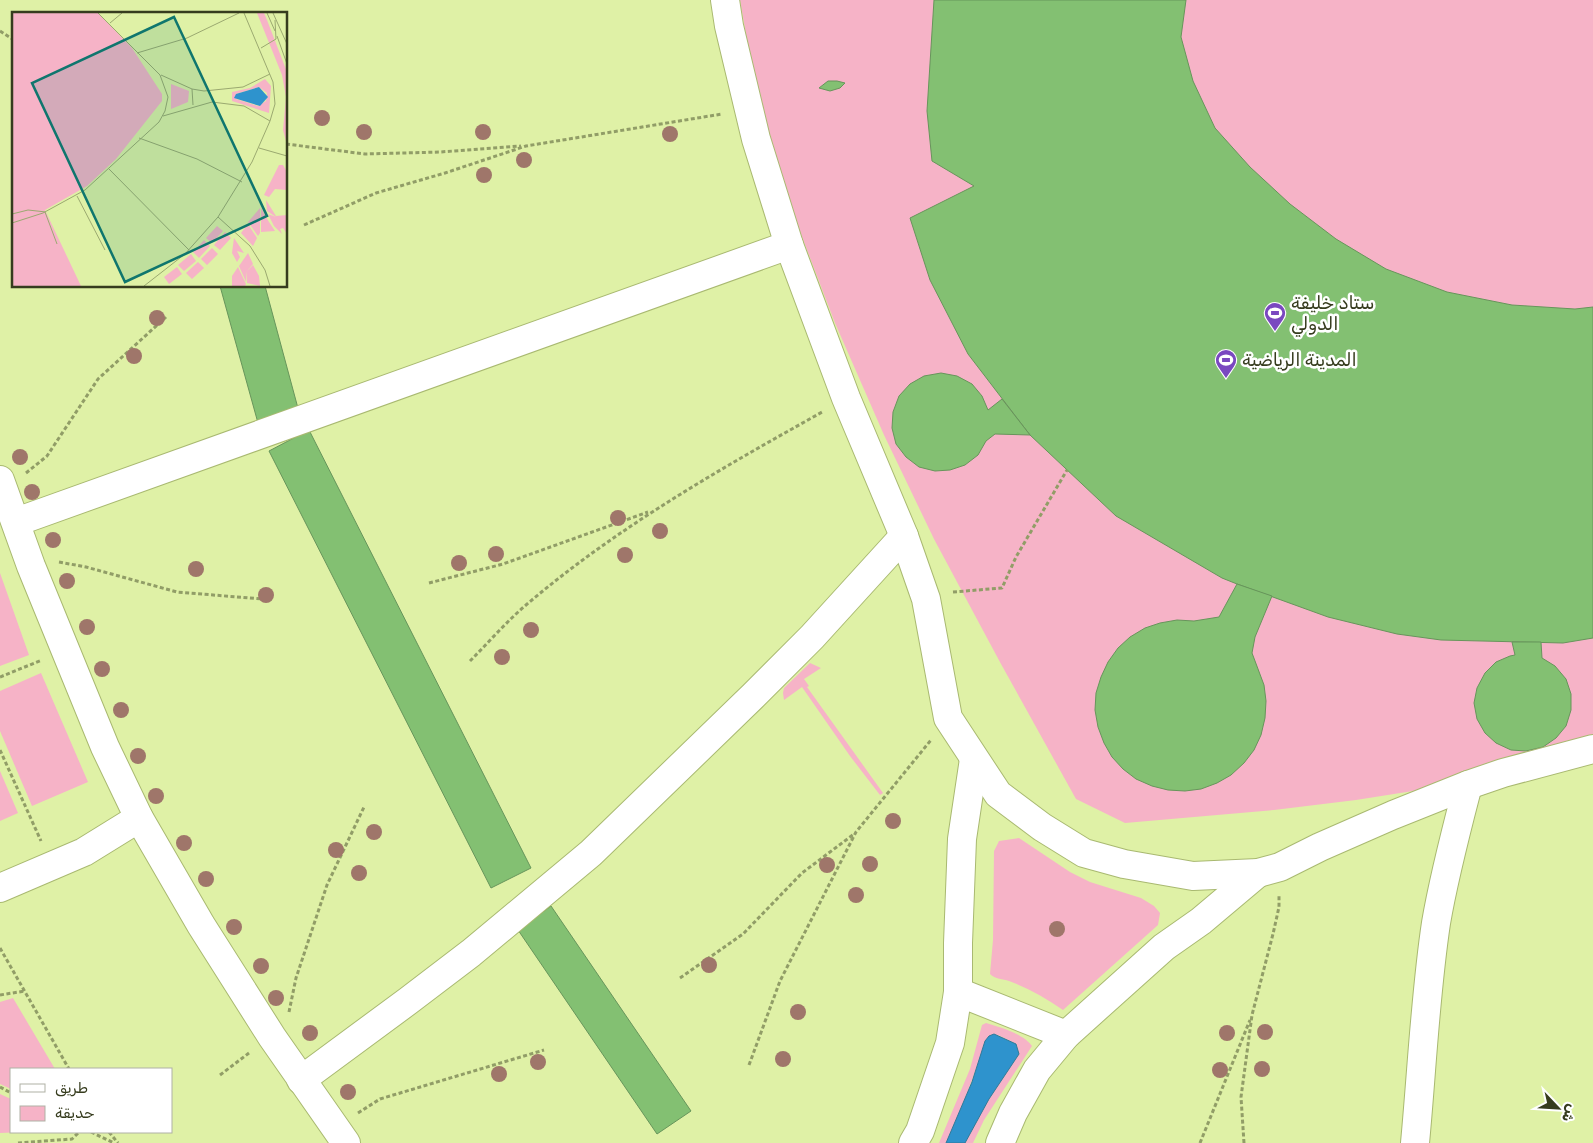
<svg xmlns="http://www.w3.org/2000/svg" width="1593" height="1143" font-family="Rubik,'Noto Sans Arabic',sans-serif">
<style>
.green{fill:#f6b3c7}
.water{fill:#2e93cd;stroke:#307998}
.building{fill:#83c072;stroke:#67955b}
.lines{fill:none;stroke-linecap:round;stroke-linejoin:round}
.minor-casing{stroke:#a9b971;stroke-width:30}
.path{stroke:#919d67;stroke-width:3;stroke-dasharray:4 2.5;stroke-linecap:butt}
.minor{stroke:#fff;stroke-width:28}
.tree{fill:#9f766a}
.labels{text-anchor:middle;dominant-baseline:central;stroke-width:5;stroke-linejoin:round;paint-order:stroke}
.poi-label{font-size:18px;fill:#363c1e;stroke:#fff;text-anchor:start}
.inset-road{fill:none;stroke:#9ba970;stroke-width:1}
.view{fill:#0f766e;fill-opacity:0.15;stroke:#0f766e;stroke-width:2.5}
.inset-edge{fill:none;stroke:#363c1e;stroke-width:2.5}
</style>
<rect width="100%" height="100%" fill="#dff1a6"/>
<g class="green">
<polygon points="740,0 1593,0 1593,752 1432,788 1356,800 1274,810 1125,823 1076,799 1001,664 934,539 884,435 835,323 779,177 748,46"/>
<polygon points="0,573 29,655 0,666"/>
<polygon points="810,663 821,668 804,679 809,686 807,687 883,793 880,795 850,756 802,687 784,700 783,693 784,688"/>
<polygon points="41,673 88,782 32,806 0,731 0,691"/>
<polygon points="0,771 18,813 0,821"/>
<path d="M1019,838L1070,872L1090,882L1141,898L1154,906L1160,913L1158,925L1063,1010C1046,998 1028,988 1009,981C1003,979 995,979 990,974L993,940L994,851L999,841Z"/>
<polygon points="13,998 55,1069 11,1069 11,1089 0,1084 0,1002"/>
<path d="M986,1023C1000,1027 1024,1034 1032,1046L984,1120L973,1143H965L989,1099L1019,1054L1016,1044L998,1035L979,1061L958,1118L946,1143H939L970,1069L982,1025Z"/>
<polygon points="0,1094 11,1099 11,1132 25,1132 0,1133"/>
</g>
<polygon class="water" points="994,1034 1016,1044 1019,1054 989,1099 965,1143 946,1143 972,1082 985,1041 989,1036"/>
<g class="building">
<polygon points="934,0 1186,0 1181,37 1193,81 1215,128 1250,167 1290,204 1336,239 1386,269 1447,292 1512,305 1575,309 1593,307 1593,638 1563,643 1441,640 1397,634 1328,617 1237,584 1222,578 1116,516 1030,435 968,354 930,280 910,218 974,186 932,161 927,111"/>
<polygon points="828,81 837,81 845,83 840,88 830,91 819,88"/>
<polygon points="220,286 265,286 299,412 258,423"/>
<polygon points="941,373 957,376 972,384 982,396 988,410 1002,399 1030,435 995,434 986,441 978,455 965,465 950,470 935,471 919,467 906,457 896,444 892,428 893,412 899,396 910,384 924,376"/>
<polygon points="309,430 531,868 491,888 269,451"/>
<polygon points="1237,584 1272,596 1255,637 1252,653 1264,685 1266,701 1265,718 1261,735 1254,750 1244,763 1231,775 1217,783 1201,789 1185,791 1168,790 1152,786 1136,779 1123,769 1112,757 1104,743 1098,727 1095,710 1096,693 1101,677 1108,662 1118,648 1130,637 1145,628 1160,623 1177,620 1194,621 1219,617"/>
<polygon points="1512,642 1541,642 1542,658 1555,666 1566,679 1571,694 1571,710 1566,726 1556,738 1543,747 1526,751 1511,750 1496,743 1485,733 1477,719 1474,703 1477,688 1485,673 1496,662 1510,656 1515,655"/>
<polygon points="551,906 691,1111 657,1134 518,930"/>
</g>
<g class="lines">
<g class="minor-casing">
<g id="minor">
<polyline points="725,0 729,26 756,139 789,245 846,398 904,536 926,599 948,718 998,794 1042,827 1084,853 1124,864 1193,876 1258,873 1280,867 1320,847 1393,815 1468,785 1503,773 1593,749"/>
<polyline points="0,480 31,566 105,747 139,818 201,925 272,1037 346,1143"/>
<polyline points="16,522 789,245"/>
<polyline points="0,888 84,852 139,818"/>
<polyline points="958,992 1066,1035"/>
<polyline points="301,1080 408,1001 471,953 591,853 754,695 812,637 904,536"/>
<polyline points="913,1143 920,1131 950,1043 958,992 958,943 962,839 974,759"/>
<polyline points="1000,1143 1013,1113 1037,1070 1066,1035 1164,947 1201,921 1258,873"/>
<path d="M1415,1143C1422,1069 1425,996 1436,923C1444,876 1456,831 1468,785"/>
</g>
</g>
<g class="path">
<polyline points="0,31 14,40"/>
<polyline points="286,144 365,154 440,152 521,146"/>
<polyline points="304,225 376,193 445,173 526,146 722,114"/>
<polyline points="26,473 47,456 98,379 166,317"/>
<polyline points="59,562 86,567 177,592 262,599"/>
<polyline points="429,583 503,564 648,512"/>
<polyline points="953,592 1002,588 1016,557 1067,470"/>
<path d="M470,661C488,643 506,622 526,605C616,528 720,469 824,411"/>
<polyline points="0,677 42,660"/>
<polyline points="0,750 41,841"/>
<polyline points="0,948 69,1069"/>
<polyline points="680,978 743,934 802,873 854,834"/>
<polyline points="0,995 25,991"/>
<polyline points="289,1012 296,978 327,885 364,807"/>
<polyline points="749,1065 780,981 856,832 931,740"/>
<polyline points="220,1075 249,1053"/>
<polyline points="0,1087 11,1093"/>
<polyline points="358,1113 380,1099 544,1050"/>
<polyline points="91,1132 114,1143"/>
<polyline points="109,1132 118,1143"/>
<polyline points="18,1143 72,1139 79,1132"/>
<polyline points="1200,1143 1250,1020"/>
<polyline points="1244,1143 1241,1097 1252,1015 1273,934 1279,907 1279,895"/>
</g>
<use href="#minor" class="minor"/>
</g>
<g class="tree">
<circle cx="322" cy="118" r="8"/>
<circle cx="364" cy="132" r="8"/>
<circle cx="483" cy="132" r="8"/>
<circle cx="670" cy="134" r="8"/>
<circle cx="524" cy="160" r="8"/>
<circle cx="484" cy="175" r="8"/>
<circle cx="157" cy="318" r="8"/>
<circle cx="134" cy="356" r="8"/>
<circle cx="20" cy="457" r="8"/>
<circle cx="32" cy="492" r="8"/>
<circle cx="618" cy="518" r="8"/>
<circle cx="660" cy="531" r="8"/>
<circle cx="53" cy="540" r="8"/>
<circle cx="496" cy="554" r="8"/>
<circle cx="625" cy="555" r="8"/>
<circle cx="459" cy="563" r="8"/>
<circle cx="196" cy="569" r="8"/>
<circle cx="67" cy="581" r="8"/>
<circle cx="266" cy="595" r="8"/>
<circle cx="87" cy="627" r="8"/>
<circle cx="531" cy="630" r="8"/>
<circle cx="502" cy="657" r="8"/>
<circle cx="102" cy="669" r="8"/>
<circle cx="121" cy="710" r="8"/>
<circle cx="138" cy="756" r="8"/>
<circle cx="156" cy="796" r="8"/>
<circle cx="893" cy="821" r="8"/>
<circle cx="374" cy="832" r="8"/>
<circle cx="184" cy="843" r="8"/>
<circle cx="336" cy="850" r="8"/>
<circle cx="870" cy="864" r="8"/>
<circle cx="827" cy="865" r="8"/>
<circle cx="359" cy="873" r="8"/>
<circle cx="206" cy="879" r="8"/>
<circle cx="856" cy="895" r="8"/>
<circle cx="234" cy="927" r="8"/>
<circle cx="1057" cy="929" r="8"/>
<circle cx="709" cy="965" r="8"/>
<circle cx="261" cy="966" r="8"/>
<circle cx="276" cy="998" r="8"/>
<circle cx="798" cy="1012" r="8"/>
<circle cx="1265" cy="1032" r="8"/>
<circle cx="310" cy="1033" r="8"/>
<circle cx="1227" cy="1033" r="8"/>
<circle cx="783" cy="1059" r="8"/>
<circle cx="538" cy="1062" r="8"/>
<circle cx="1262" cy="1069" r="8"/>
<circle cx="1220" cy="1070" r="8"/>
<circle cx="499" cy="1074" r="8"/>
<circle cx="348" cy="1092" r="8"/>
</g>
<defs>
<g id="stadium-pin" transform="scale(1.125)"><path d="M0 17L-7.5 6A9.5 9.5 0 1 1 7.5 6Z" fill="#7a48c0" stroke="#fff"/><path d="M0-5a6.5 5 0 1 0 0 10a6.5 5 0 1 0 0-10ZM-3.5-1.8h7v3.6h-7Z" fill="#fff"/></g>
</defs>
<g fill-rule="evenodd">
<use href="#stadium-pin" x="1275" y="313"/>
<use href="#stadium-pin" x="1226" y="360"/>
</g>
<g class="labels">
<g class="poi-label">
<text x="1291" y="303">ستاد خليفة<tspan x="1291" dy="21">الدولي</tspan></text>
<text x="1242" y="360">المدينة الرياضية</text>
</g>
</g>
<g transform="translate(12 12)">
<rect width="275" height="275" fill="#dff1a6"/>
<path d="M0,1H86L120,36L150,82V89L104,147L75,174L33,198L69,274H0ZM245,1H252L255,8L275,60V133L271,118L274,85L270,63ZM253,67L259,74L257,101L220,89V80L238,76ZM247,75L255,81L254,89L246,94L224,87V82ZM159,72L177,79L176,90L159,97ZM267,153H271L275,160V178L263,177L257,185L252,183ZM254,188L264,204L275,203V222L271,216L268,217L270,222L262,214L256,202L264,205L255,199ZM248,196V221L246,224L236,210ZM249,196L257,210L263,219L249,220ZM236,212L245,226L241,234L229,221ZM205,214L211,219L200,231L194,226ZM213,220L219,226L208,238L202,233ZM222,226L232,241L225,239L228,245L225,250L220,241ZM192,228L198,234L187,246L181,240ZM200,236L206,242L195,253L189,247ZM236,241L241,252L235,259L234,270L227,254ZM179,242L184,249L172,259L166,253ZM186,250L192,256L180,267L174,261ZM241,253L247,264L248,274L235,271V259ZM165,255L170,262L157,272L152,265ZM226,255L234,272L233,274H220V264Z" fill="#f6b3c7" fill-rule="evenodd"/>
<path d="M247,75L256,85L248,94L222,86L224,82Z" fill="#2e93cd"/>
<path class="inset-road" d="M255,1L263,19M261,1L275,32M98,11L110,1M265,24L275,52M249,36L264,27L263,8M125,41L175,26L227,1M149,63L180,77L192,79L231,75L258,62M180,77L181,93M151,104L200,90L232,94L258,109M127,126L185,147L230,170M247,136L275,144M97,157L177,238M65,184L93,238M33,200L45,232M0,202L16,198L34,200M206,205L238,234L253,258L258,274M0,211L31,201L73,178L147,110L153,99L156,85L148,63L86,1M132,274L173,242L206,205L240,150L258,109L263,92L261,70L232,1"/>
<path class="view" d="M162,5L255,204L113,270L20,71Z"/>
<rect width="275" height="275" class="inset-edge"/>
</g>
<rect x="10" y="1068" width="162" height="65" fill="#ffffff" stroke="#afb1a5"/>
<rect x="20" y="1084" width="25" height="8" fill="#ffffff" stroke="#afb1a5"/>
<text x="55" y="1093" font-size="15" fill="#363c1e">طريق</text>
<rect x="20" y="1106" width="25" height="15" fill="#f6b3c7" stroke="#afb1a5"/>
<text x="55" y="1118" font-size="15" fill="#363c1e">حديقة</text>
<g transform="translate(1558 1108) rotate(115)" stroke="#ffffff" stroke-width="4" paint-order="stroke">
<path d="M0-4L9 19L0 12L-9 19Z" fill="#363c1e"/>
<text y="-8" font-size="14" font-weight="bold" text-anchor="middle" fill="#363c1e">ش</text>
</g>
</svg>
